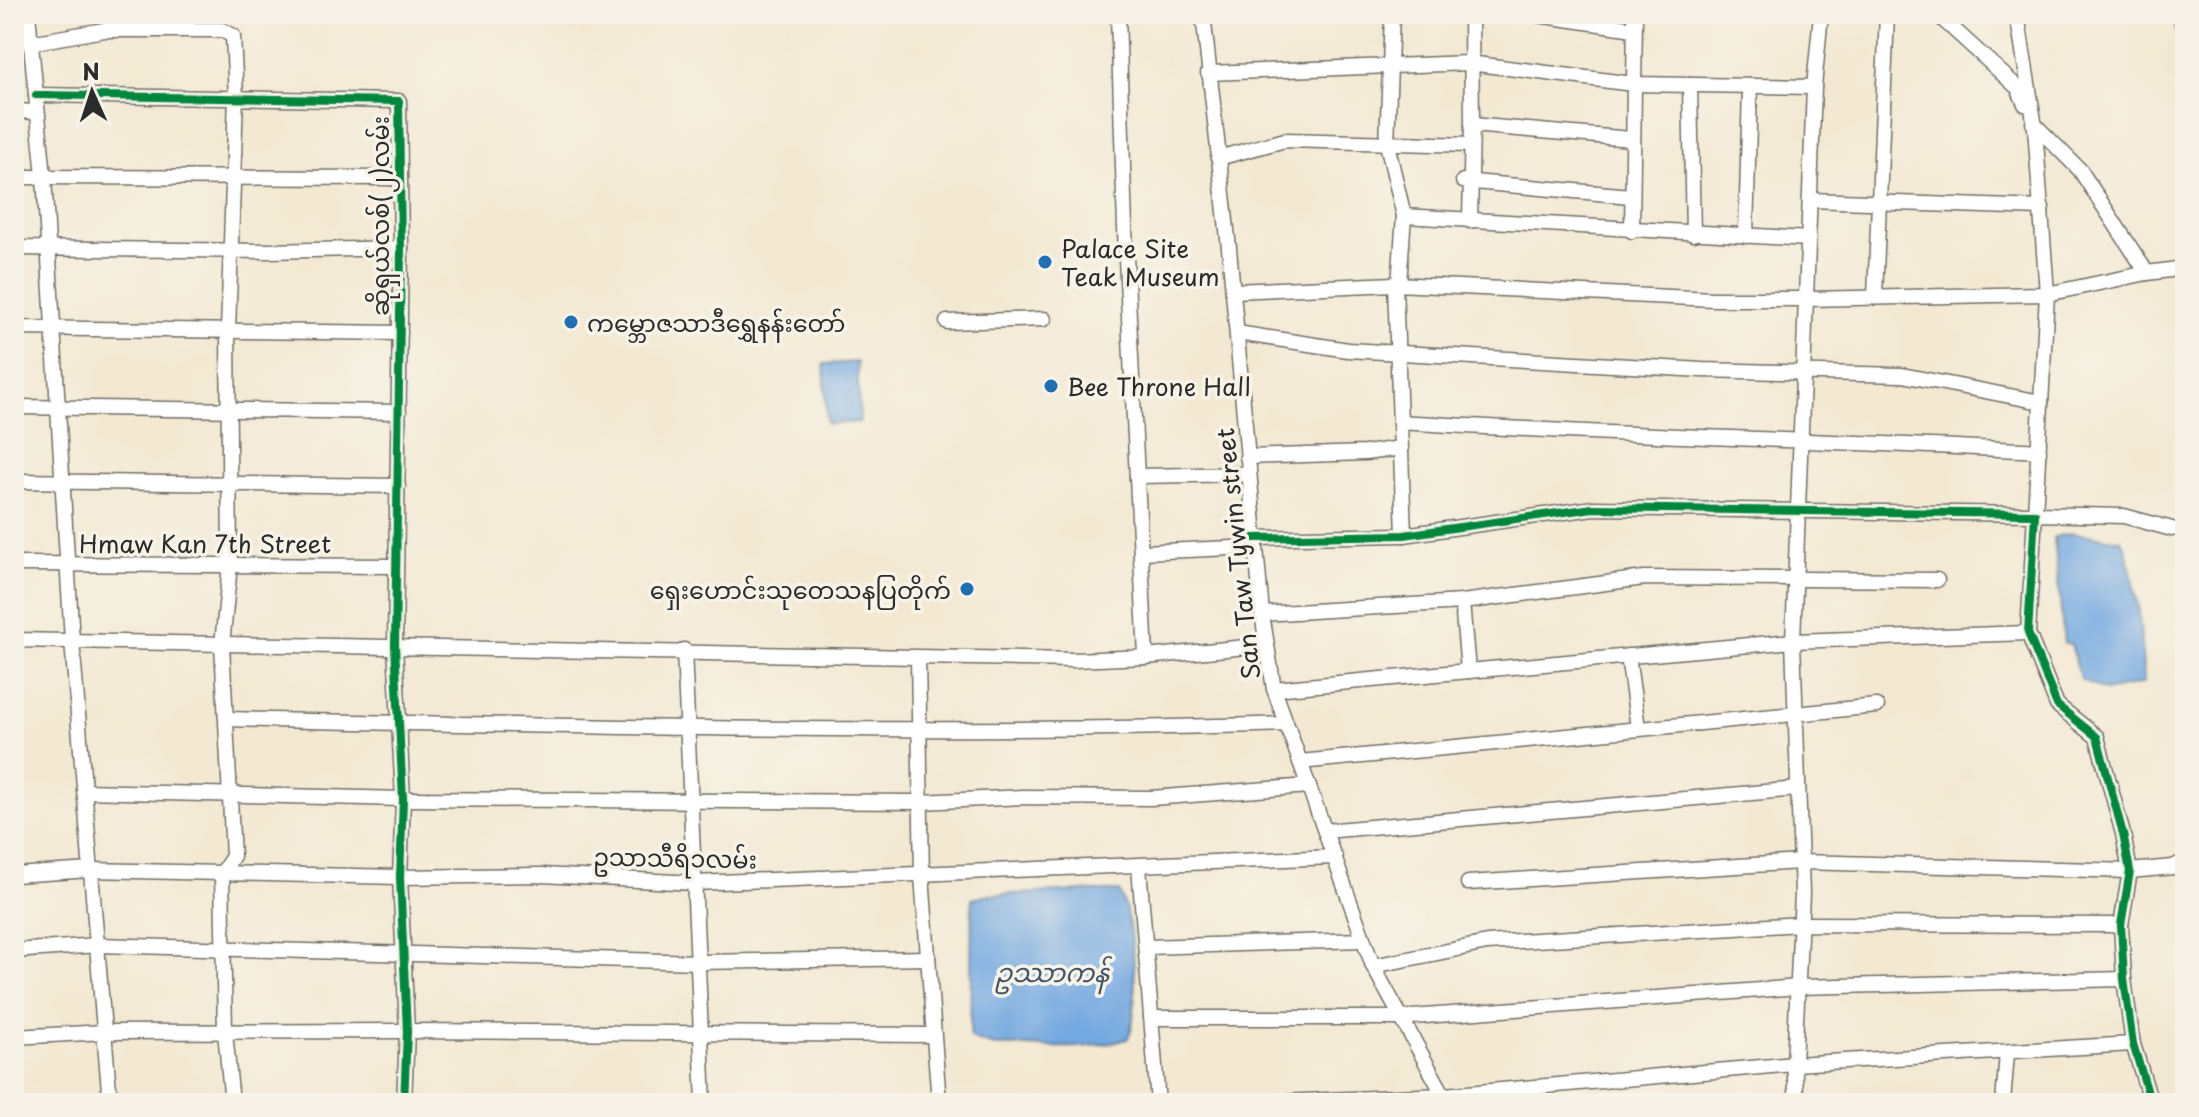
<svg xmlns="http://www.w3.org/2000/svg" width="2199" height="1117" font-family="'Playpen Sans','Noto Sans Myanmar',sans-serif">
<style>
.water{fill:#73a8e0;stroke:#4f6a86;stroke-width:2}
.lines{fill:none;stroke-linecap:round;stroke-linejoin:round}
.minor-casing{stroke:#716e66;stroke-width:17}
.minor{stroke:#fff;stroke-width:14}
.cycleway-casing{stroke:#f7f3e8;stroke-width:13}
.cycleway{stroke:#00873e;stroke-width:8}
.poi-dot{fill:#1f6fb2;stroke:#f7f3e8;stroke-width:3}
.labels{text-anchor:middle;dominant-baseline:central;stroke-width:7;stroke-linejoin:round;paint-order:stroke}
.street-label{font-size:24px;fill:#2b2b2b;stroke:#f7f3e8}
.poi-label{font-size:24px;fill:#2b2b2b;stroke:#f7f3e8;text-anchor:start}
.water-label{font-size:26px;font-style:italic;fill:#44576a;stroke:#f7f3e8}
</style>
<rect width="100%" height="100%" fill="#f7f3e8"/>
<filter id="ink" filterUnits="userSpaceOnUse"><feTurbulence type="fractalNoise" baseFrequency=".0125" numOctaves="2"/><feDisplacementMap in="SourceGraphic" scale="16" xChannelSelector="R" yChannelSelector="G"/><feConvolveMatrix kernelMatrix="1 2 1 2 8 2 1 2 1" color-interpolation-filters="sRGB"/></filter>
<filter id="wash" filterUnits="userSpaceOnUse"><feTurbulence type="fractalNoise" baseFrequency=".006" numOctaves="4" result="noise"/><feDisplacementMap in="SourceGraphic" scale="32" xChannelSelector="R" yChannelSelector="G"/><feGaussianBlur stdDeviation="1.8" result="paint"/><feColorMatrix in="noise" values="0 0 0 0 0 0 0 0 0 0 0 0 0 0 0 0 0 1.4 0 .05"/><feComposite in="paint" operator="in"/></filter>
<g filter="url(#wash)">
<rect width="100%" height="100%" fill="#f3e9d3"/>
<g class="water">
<polygon points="2173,14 2185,14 2185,72"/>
<polygon points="857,362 860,422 827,424 824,364"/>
<polygon points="2073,533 2121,540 2126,548 2139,612 2144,683 2106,691 2080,679 2071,644 2064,644 2054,537"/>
<path d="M1082,891H1119C1134,924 1141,1006 1128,1039C1092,1049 1063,1048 1026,1046C1004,1045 991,1049 970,1037L972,899L985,895Z"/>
</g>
</g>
<g filter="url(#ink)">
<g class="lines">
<g class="minor-casing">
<g id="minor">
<polyline points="28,14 44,176 72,641 110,1103"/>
<polyline points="1118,14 1126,258 1146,657"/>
<polyline points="1203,14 1229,248 1262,614 1274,689 1373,966 1448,1103"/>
<polyline points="1392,14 1387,144 1404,216 1399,284"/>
<polyline points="1471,14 1472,125"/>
<polyline points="1531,14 1634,29"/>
<polyline points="1937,14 2018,88 2025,104"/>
<polyline points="2017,14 2035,127 2047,294 2035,514 2124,516 2172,529"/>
<polyline points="30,43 104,30 222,30 233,36 236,97 228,331 230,565 222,645 233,856 222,873 225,1032 232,1103"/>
<polyline points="1208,73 1469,63 1633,84 1814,87"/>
<polyline points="1690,85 1693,234"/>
<polyline points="36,95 399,101 401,248 395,646 403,799 400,877 407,1031 404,1103"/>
<polyline points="14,111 37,112"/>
<polyline points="2033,123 2080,170 2147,273 2185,268"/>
<polyline points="1218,158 1285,140 1471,145"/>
<polyline points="14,177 400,178"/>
<polyline points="1463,181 1631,196"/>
<polyline points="1810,200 2042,208"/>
<polyline points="1404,216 1809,239"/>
<polyline points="1470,221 1472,125 1631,139"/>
<polyline points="1632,231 1635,14"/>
<polyline points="1746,236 1750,86"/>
<polyline points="14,248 268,251 401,248"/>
<polyline points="1395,284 1404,535"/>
<polyline points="1233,291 1395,284 1714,299 1807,299 2047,294 2147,273"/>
<polyline points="1875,296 1887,14"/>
<polyline points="947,322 1044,319"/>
<polyline points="14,328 400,333"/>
<polyline points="1237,333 1348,350 1702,370 1902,375 2041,402"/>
<polyline points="14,407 399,412"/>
<path d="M1401,422C1613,436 1826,440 2039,451"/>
<polyline points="1247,457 1365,453 1401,448"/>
<polyline points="1137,476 1249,474"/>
<polyline points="14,481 398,486"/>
<polyline points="1254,538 1404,535 1593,508 2035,514 2028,633 2057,705 2097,737 2123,834 2130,871 2121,925 2124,979 2133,1044 2151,1103"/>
<polyline points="1141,552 1255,547"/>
<polyline points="14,564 396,566"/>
<polyline points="1462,602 1468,671"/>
<polyline points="1262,614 1462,602 1644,578 1937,580"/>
<polyline points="14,640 1074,660 1146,657 1266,645"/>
<polyline points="684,650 704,1103"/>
<polyline points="1628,656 1638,728"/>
<polyline points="918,659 922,876 939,1103"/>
<polyline points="1274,689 1793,641 2028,633"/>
<path d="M227,719C580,727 933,735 1286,724"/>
<polyline points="1300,762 1877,706"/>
<polyline points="84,791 403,799 921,802 1023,797 1151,798 1309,786"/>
<polyline points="1325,831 1798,789"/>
<polyline points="1139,867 1158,1103"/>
<polyline points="14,875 91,870 400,877 542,875 695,883 1335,857"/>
<polyline points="1468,883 1800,862 2130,871 2173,867 2185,861"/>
<polyline points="1147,947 1362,940"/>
<polyline points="14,951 98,945 699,962 928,958"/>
<polyline points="1373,966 1487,943 1801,924 2121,925"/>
<polyline points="1151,1018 1399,1018 1798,987 2124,979"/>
<polyline points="14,1037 105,1032 407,1031 932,1035"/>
<polyline points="95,1103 146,1103"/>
<polyline points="1256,1103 1444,1095 1794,1064 2133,1044"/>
<polyline points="1797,1103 1794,1064 1802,894 1793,641 1814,87 1821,14"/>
<polyline points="2003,1103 2007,1053"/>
</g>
</g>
<use href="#minor" class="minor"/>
<g class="cycleway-casing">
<g id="cycleway">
<polyline points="36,95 399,101 401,248 395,646 403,799 400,877 407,1031 404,1103"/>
<polyline points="1254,538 1404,535 1593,508 2035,514 2028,633 2057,705 2097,737 2123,834 2130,871 2121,925 2124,979 2133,1044 2151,1103"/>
</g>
</g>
<use href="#cycleway" class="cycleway"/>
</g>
</g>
<g class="poi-dot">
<circle cx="1045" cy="262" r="8"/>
<circle cx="571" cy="322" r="8"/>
<circle cx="1051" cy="386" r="8"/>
<circle cx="967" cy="589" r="8"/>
</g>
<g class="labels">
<g class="street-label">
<text transform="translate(379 216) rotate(-90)">ဆိုရှယ်လစ်(၂)လမ်း</text>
<text x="205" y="543">Hmaw Kan 7th Street</text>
<text transform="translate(1237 554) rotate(-96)">San Taw Tywin street</text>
<text transform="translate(675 857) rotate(1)">ဥသာသီရိ၁လမ်း</text>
</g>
<g class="poi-label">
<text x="1061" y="248">Palace Site<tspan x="1061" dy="28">Teak Museum</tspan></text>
<text x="587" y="322">ကမ္ဘောဇသာဒီရွှေနန်းတော်</text>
<text x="1067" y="386">Bee Throne Hall</text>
<text x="951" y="589" text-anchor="end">ရှေးဟောင်းသုတေသနပြတိုက်</text>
</g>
<g class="water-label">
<text x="1052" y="971">ဥဿာကန်</text>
</g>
</g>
<rect width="2199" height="1117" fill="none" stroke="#f7f3e8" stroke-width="48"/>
<g transform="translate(92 92) rotate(357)" stroke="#f7f3e8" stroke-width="6" paint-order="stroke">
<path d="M0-6L14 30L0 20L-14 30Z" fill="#2b2b2b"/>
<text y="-12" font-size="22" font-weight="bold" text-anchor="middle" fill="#2b2b2b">N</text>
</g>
</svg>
